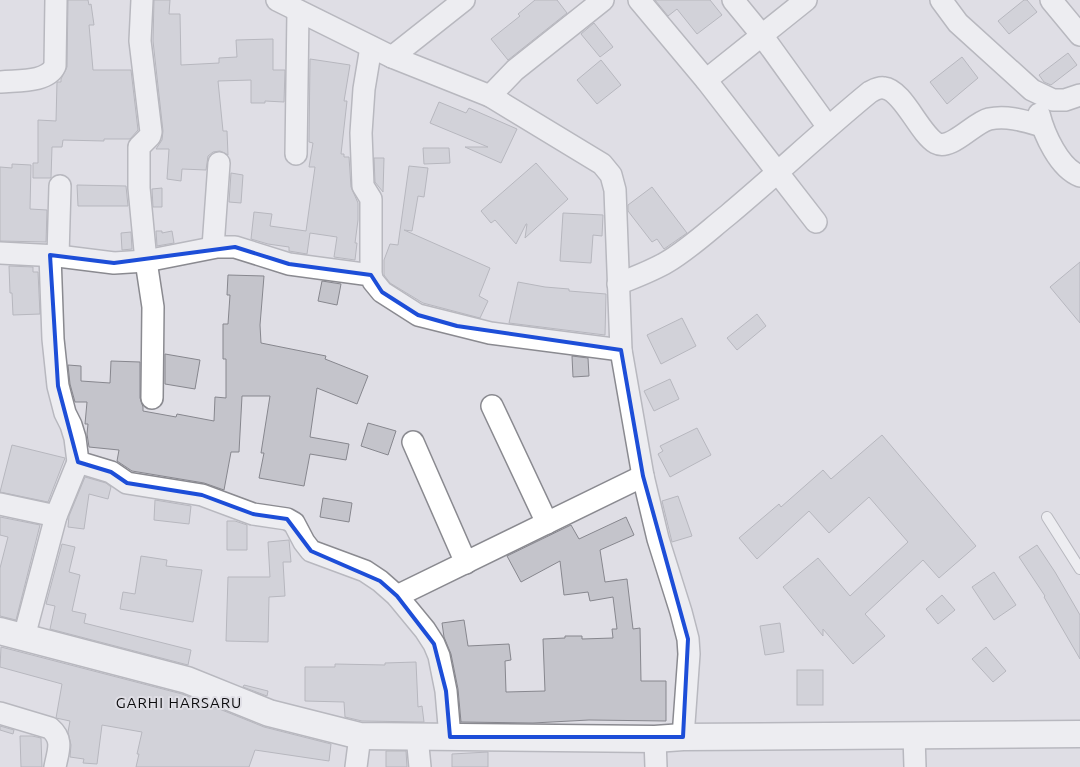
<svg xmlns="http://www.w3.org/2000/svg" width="1080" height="767" font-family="Ubuntu,sans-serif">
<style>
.building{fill:#c4c4cb;stroke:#87878e}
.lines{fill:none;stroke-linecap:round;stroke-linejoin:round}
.service-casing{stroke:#8a8a90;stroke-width:12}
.minor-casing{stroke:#8a8a90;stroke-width:24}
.tertiary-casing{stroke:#8a8a90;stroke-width:29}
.service{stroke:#fff;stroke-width:10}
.minor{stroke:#fff;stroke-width:21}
.tertiary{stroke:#fff;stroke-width:26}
.marked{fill:none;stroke:#1d4ed8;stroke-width:4;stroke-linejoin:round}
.labels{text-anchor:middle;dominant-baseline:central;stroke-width:4;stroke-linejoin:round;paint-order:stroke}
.quarter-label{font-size:15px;letter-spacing:1px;fill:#0c0c0e;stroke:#dfdee5}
</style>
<rect width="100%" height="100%" fill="#dfdee5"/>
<g class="building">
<polygon points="68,0 88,0 89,5 91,4 94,25 89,25 93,70 131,70 138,130 130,139 104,139 104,141 63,140 62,147 52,147 51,178 33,178 33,163 38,163 38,120 56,121 57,82 61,82 61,79 67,67"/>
<polygon points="154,0 170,0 169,14 180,14 181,65 219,63 219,58 237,57 236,40 273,39 273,70 285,70 284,102 265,101 265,103 251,103 251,80 218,81 223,131 227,131 228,155 220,151 213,152 208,156 206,170 182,169 181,181 167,179 169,149 156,149 162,140 163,131 153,41"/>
<polygon points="535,0 557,0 567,13 508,60 491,39 520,16 518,14"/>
<polygon points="655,0 710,0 722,15 697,34 677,9 668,16"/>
<polygon points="1024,0 1027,0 1037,12 1009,34 998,21"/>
<polygon points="594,23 613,47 600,57 581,34"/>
<polygon points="1068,53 1077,65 1051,85 1044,82 1039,75"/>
<polygon points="962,57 978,78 947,104 930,82"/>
<polygon points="310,59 350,65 344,101 347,101 341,154 344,154 344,157 349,157 351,187 358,203 358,220 355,243 357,243 355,260 334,257 337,237 310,233 307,254 289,251 289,247 268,244 251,239 254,212 272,214 270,226 306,231 315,167 309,167 313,143 309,142"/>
<polygon points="601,60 621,85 597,104 577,80"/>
<polygon points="439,102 466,113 469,108 517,129 501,163 465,147 488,147 430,123"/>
<polygon points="423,148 449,148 450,163 424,164"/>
<polygon points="374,158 384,158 383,192 375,182"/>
<polygon points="536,163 568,199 525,238 527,224 526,224 516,244 495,220 491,223 481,211"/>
<polygon points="12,164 31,165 30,209 47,210 46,242 0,241 0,167 12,168"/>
<polygon points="409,166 428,168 424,197 418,196 412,231 404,230 490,268 479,296 488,301 480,318 423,303 390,283 384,275 384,260 390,244 398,245"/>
<polygon points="231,173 243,175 241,203 229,202"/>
<polygon points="77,185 126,186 128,206 78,206"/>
<polygon points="652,187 687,233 664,249 657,239 652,242 628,211 628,205"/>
<polygon points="162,188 162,207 153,207 152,189"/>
<polygon points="563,213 603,215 602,236 593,235 591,263 560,261"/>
<polygon points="156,231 162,231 162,233 172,231 174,243 157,246"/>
<polygon points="131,232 132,249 122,250 121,233"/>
<polygon points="1080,262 1080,323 1050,287"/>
<polygon points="9,266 33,267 33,272 38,272 40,314 13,315 12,293 10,293"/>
<polygon points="228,275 264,276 260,325 261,343 326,356 325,359 368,376 357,404 317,388 310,437 349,444 346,460 310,454 304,486 259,478 264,453 261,453 270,396 242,396 239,452 231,452 224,490 204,483 132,471 117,461 119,450 89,447 87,434 88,424 85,424 87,402 75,402 70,384 68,365 81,366 81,381 110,383 111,361 140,362 140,398 143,407 143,411 176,417 177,414 214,421 215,397 226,398 226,359 223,359 223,324 228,324 230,295 227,295"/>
<polygon points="322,281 341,284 337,305 318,301"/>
<polygon points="518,282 545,287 569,289 569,291 606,294 605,335 509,323"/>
<polygon points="757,314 766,326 737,350 727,338"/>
<polygon points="682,318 696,346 661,364 647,335"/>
<polygon points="165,354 200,360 195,389 165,384"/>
<polygon points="572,356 588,358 589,376 573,377"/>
<polygon points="670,379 679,399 654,411 644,391"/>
<polygon points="368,423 396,431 388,455 361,446"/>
<polygon points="697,428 711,455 670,477 658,454 663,451 660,446"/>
<polygon points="882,435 976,546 939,578 923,560 865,614 885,636 853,664 823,629 823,636 783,587 818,558 850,596 908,542 869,497 829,533 809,511 757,559 739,538 779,504 781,507 823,470 831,479"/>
<polygon points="12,445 65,458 48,502 0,492"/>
<polygon points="85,477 106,483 111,487 108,499 89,494 84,529 68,527 69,516"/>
<polygon points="678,496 692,536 672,542 662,501"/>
<polygon points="323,498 352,503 349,522 320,517"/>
<polygon points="155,500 191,506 189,524 154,520"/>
<polygon points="0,517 40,525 16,620 0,616 0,568 8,537 0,535"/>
<polygon points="626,517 634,535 600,550 605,582 627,579 633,629 640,628 641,681 666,681 666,721 589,720 533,723 461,722 458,689 451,654 444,637 442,623 464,620 468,646 509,644 511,660 505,661 506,692 545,691 543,639 565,638 565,636 582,636 582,639 613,638 612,629 617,629 613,597 590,601 588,592 564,595 560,561 521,582 507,556 571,525 579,539"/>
<polygon points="227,521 235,521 247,525 247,550 227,550"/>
<polygon points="289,540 291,562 283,562 285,596 269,597 268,642 226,641 228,577 270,577 268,542"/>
<polygon points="62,544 75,547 69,572 80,575 72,611 86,614 84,623 191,650 188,665 50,629 55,606 46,604"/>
<polygon points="1037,545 1055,572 1080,615 1080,659 1044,597 1045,596 1019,557"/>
<polygon points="141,556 167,560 166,566 202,570 193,622 120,609 123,592 135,594"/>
<polygon points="994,572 1016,605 994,620 972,587"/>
<polygon points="942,595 955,610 938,624 926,609"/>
<polygon points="780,623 784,652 765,655 760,626"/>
<polygon points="1,647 182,694 264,727 331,744 329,761 255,750 249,767 136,767 139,754 137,754 142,732 102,725 97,764 83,763 84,759 70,757 71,745 68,732 70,721 56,718 62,684 0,667"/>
<polygon points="986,647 1006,671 993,682 972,659"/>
<polygon points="416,662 418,707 422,706 424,722 362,721 345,717 344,702 305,701 305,667 335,667 335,664 385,665 385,663"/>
<rect x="797" y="670" width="26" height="35"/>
<polygon points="244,685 268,691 267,696 243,687"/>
<polygon points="0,726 14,730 13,734 0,730"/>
<polygon points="20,736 32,736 41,738 42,767 21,767"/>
<polygon points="386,751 406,751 407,767 386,767"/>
<polygon points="488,752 488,767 452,767 452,754"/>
</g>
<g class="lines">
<g class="service-casing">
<polyline id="service" points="1047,517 1080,569"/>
</g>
<g class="minor-casing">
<g id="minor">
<polyline points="142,0 140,41 151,132 150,136 139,147 139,188 146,261 153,307 152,398"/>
<polyline points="277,0 392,57 490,96 602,164 611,175 615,190 621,350 643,476 658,539 681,612 688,639 689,654 683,737"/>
<polyline points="639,0 706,80 816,222"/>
<polyline points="733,0 761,34 828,127"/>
<polyline points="941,0 958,23 1032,90 1053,100 1065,100 1080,95"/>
<polyline points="1051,0 1080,35"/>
<polyline points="371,47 364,89 361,133 363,186 371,199 371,275"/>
<polyline points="392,57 464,0"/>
<polyline points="706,80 806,0"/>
<path d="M0,82C17,80 47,83 55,66L56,0"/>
<polyline points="490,96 515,70 603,0"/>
<path d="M1039,114C1044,134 1059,168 1080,176"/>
<polyline points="296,154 298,11"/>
<polyline points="213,247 219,163"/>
<polyline points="0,253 58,256 114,263 146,261 217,247 235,247 289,264 371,275 373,281 382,292 418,315 490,333 621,350"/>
<polyline points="50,255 53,339 58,386 65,413 71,425 75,438 78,462 111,472 127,483 202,495 253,514 287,519 294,523 304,542 311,551 365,571 380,581 397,596 425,630 434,644 439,656 446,691 450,737"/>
<polyline points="58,256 60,186"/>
<path d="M618,284C635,277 652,271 667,262C689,249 708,231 728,215C776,175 821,132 870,92C874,90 879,87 884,88C903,90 919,133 936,143C951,151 973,123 989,119C1007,115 1025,121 1042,126"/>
<polyline points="492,406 547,523"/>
<polyline points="413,442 466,563"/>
<polyline points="0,504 56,516 24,637"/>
<polyline points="56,516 78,462"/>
<polyline points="397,596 643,476"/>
<path d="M0,713L50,728C64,740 58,751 55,767"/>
<polyline points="914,735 915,767"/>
<polyline points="417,736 420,767"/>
<polyline points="655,739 656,767"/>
<polyline points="356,767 360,736"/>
</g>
</g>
<g class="tertiary-casing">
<polyline id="tertiary" points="0,631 187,680 269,713 360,736 655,739 683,737 1080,734"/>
</g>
<use href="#service" class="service"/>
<use href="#minor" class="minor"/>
<use href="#tertiary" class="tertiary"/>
</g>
<path d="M0 0H1080V767H0ZM235,247L289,264L371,275L382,292L418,315L457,326L621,350L643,476L688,639L683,737H450L446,691L434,644L397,596L380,581L311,551L287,519L253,514L202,495L127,483L111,472L78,462L58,386L50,255L114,263Z" fill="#dfdee5" fill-opacity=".55" fill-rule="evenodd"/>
<path class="marked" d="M235,247L289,264L371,275L382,292L418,315L457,326L621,350L643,476L688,639L683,737H450L446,691L434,644L397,596L380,581L311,551L287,519L253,514L202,495L127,483L111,472L78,462L58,386L50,255L114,263Z"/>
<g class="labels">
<g class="quarter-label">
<text x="179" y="702">GARHI HARSARU</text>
</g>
</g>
</svg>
